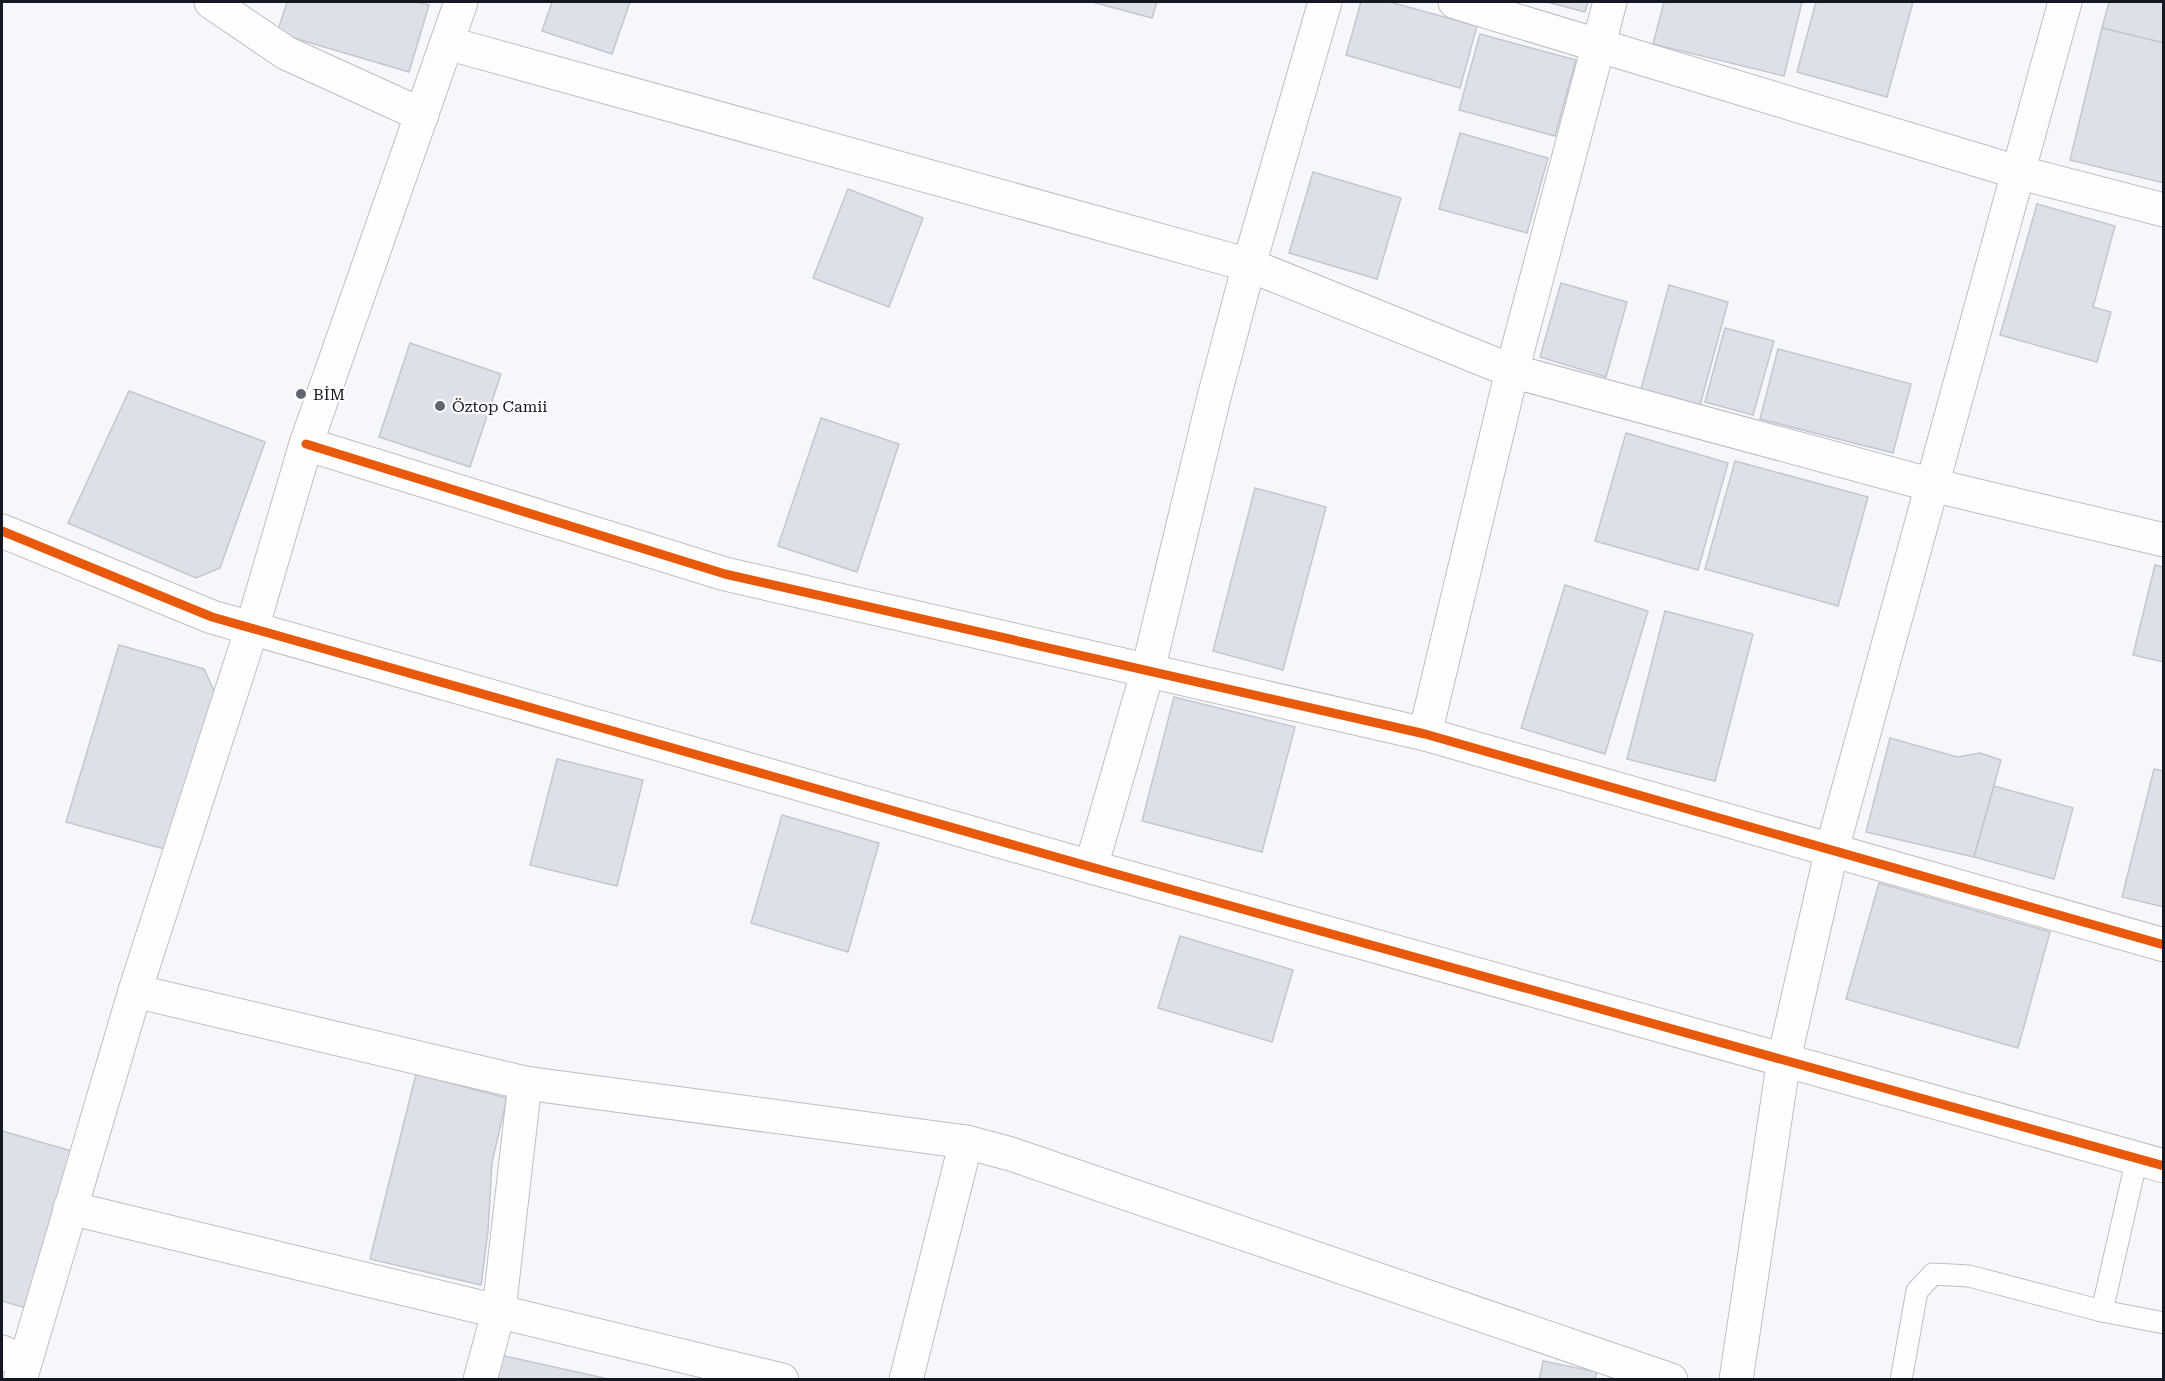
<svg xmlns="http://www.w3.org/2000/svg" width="2165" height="1381" font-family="'Roboto Serif',serif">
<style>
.building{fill:#dee0e7;stroke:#c4c7ce;stroke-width:1.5}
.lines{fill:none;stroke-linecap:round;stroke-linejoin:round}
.lane-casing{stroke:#bdbfc6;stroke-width:23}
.street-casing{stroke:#bdbfc6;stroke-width:35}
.secondary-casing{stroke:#bdbfc6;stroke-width:35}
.lane{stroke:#fefefe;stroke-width:21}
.street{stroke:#fefefe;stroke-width:33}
.secondary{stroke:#fefefe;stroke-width:33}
.cycleway-casing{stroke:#fff;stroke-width:13}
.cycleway{stroke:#e8590c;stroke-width:9}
.poi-dot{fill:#64666f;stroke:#fff;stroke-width:2}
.labels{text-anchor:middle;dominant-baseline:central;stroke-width:4.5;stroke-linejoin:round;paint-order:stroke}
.poi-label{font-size:16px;fill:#151823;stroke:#fff;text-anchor:start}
</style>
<rect width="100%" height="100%" fill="#f6f7fb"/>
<g class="building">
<polygon points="287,2 416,2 429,5 409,72 277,33"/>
<polygon points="552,2 630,2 612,54 542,31"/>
<polygon points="1092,2 1157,2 1152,18"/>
<polygon points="1361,2 1390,2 1477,26 1460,88 1346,55"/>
<polygon points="1547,2 1588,2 1585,12"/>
<polygon points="1664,2 1802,2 1784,76 1653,44"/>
<polygon points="1816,2 1913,2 1887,97 1797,72"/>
<polygon points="2109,2 2164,2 2164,43 2102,28"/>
<polygon points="2102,28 2164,43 2164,183 2070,160"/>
<polygon points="1480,34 1576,60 1555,136 1459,110"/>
<polygon points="1460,133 1548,158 1527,233 1439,209"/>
<polygon points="1313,172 1401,198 1377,279 1289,253"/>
<polygon points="848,189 923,218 889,307 813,278"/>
<polygon points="2037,204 2115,226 2093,307 2111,312 2097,362 2000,335"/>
<polygon points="1561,283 1627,302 1606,377 1540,357"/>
<polygon points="1669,285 1728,302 1700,405 1641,389"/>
<polygon points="1725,328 1774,341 1753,415 1705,402"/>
<polygon points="410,343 501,374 470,467 379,437"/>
<polygon points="1778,349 1911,384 1893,453 1760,419"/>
<polygon points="129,391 265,442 220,568 196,578 68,523"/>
<polygon points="821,418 899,444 857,572 778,546"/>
<polygon points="1626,433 1728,463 1698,570 1595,541"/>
<polygon points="1735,461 1868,497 1838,606 1705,569"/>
<polygon points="1255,488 1326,507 1283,670 1213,651"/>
<polygon points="2155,565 2164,567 2164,662 2133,655"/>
<polygon points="1565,585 1648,611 1605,754 1521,728"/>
<polygon points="1665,611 1753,634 1715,781 1627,759"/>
<polygon points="119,645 204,669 215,693 168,850 66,822"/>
<polygon points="1174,697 1295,727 1262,852 1142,821"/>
<polygon points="1890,738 1957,757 1980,753 2001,760 1974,857 1866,832"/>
<polygon points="557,759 643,780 617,886 530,865"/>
<polygon points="2154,769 2164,771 2164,907 2122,897"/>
<polygon points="1994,786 2073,808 2054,879 1974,857"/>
<polygon points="782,815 879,843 848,952 751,923"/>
<polygon points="1879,883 2050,932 2018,1048 1846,999"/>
<polygon points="1180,936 1293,970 1272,1042 1158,1008"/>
<polygon points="416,1074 507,1098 492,1162 488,1231 481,1285 370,1259"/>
<polygon points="2,1131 72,1151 26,1308 2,1301"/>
<polygon points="500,1355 613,1380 495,1380"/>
<polygon points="1543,1361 1597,1372 1595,1378 1602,1380 1539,1380"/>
</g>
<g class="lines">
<g class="lane-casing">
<g id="lane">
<polyline points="2102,1311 2137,1158"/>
<polyline points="1901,1380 1917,1291 1933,1274 1969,1276 2102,1311 2164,1323"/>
</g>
</g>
<g class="street-casing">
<g id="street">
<polyline points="211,2 286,53 422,115"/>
<polyline points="1455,2 2017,172 2164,210"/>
<polyline points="447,43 1249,265 1512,371 1932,485 2164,540"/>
<polyline points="306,444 725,574 1425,734 2164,945"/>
<polyline points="1425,734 1512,371 1610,2"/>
<polyline points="1091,867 1148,670 1213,401 1249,265 1325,2"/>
<polyline points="135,991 525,1083 966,1142 1011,1154 1671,1380"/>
<polyline points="70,1208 782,1380"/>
<polyline points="2,1352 24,1362"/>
<polyline points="480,1380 499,1310 525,1083"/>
<polyline points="906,1380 966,1142"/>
<polyline points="1736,1380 1784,1059"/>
</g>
</g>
<g class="secondary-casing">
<g id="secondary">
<polyline points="2,531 212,617 1091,867 2164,1166"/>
<polyline points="1784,1059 1832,849 2065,2"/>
<polyline points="20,1380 135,991 252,628 306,444 461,2"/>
</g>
</g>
<use href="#lane" class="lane"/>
<use href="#street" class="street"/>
<use href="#secondary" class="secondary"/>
<g class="cycleway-casing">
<g id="cycleway">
<polyline points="306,444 725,574 1425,734 2164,945"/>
<polyline points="2,531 212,617 1091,867 2164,1166"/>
</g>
</g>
<use href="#cycleway" class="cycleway"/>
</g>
<g class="poi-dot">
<circle cx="301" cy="394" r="6"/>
<circle cx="440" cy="406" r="6"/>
</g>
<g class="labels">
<g class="poi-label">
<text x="313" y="394">BİM</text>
<text x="452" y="406">Öztop Camii</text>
</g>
</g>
<rect width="2165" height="1381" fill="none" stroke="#151823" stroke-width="6"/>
</svg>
